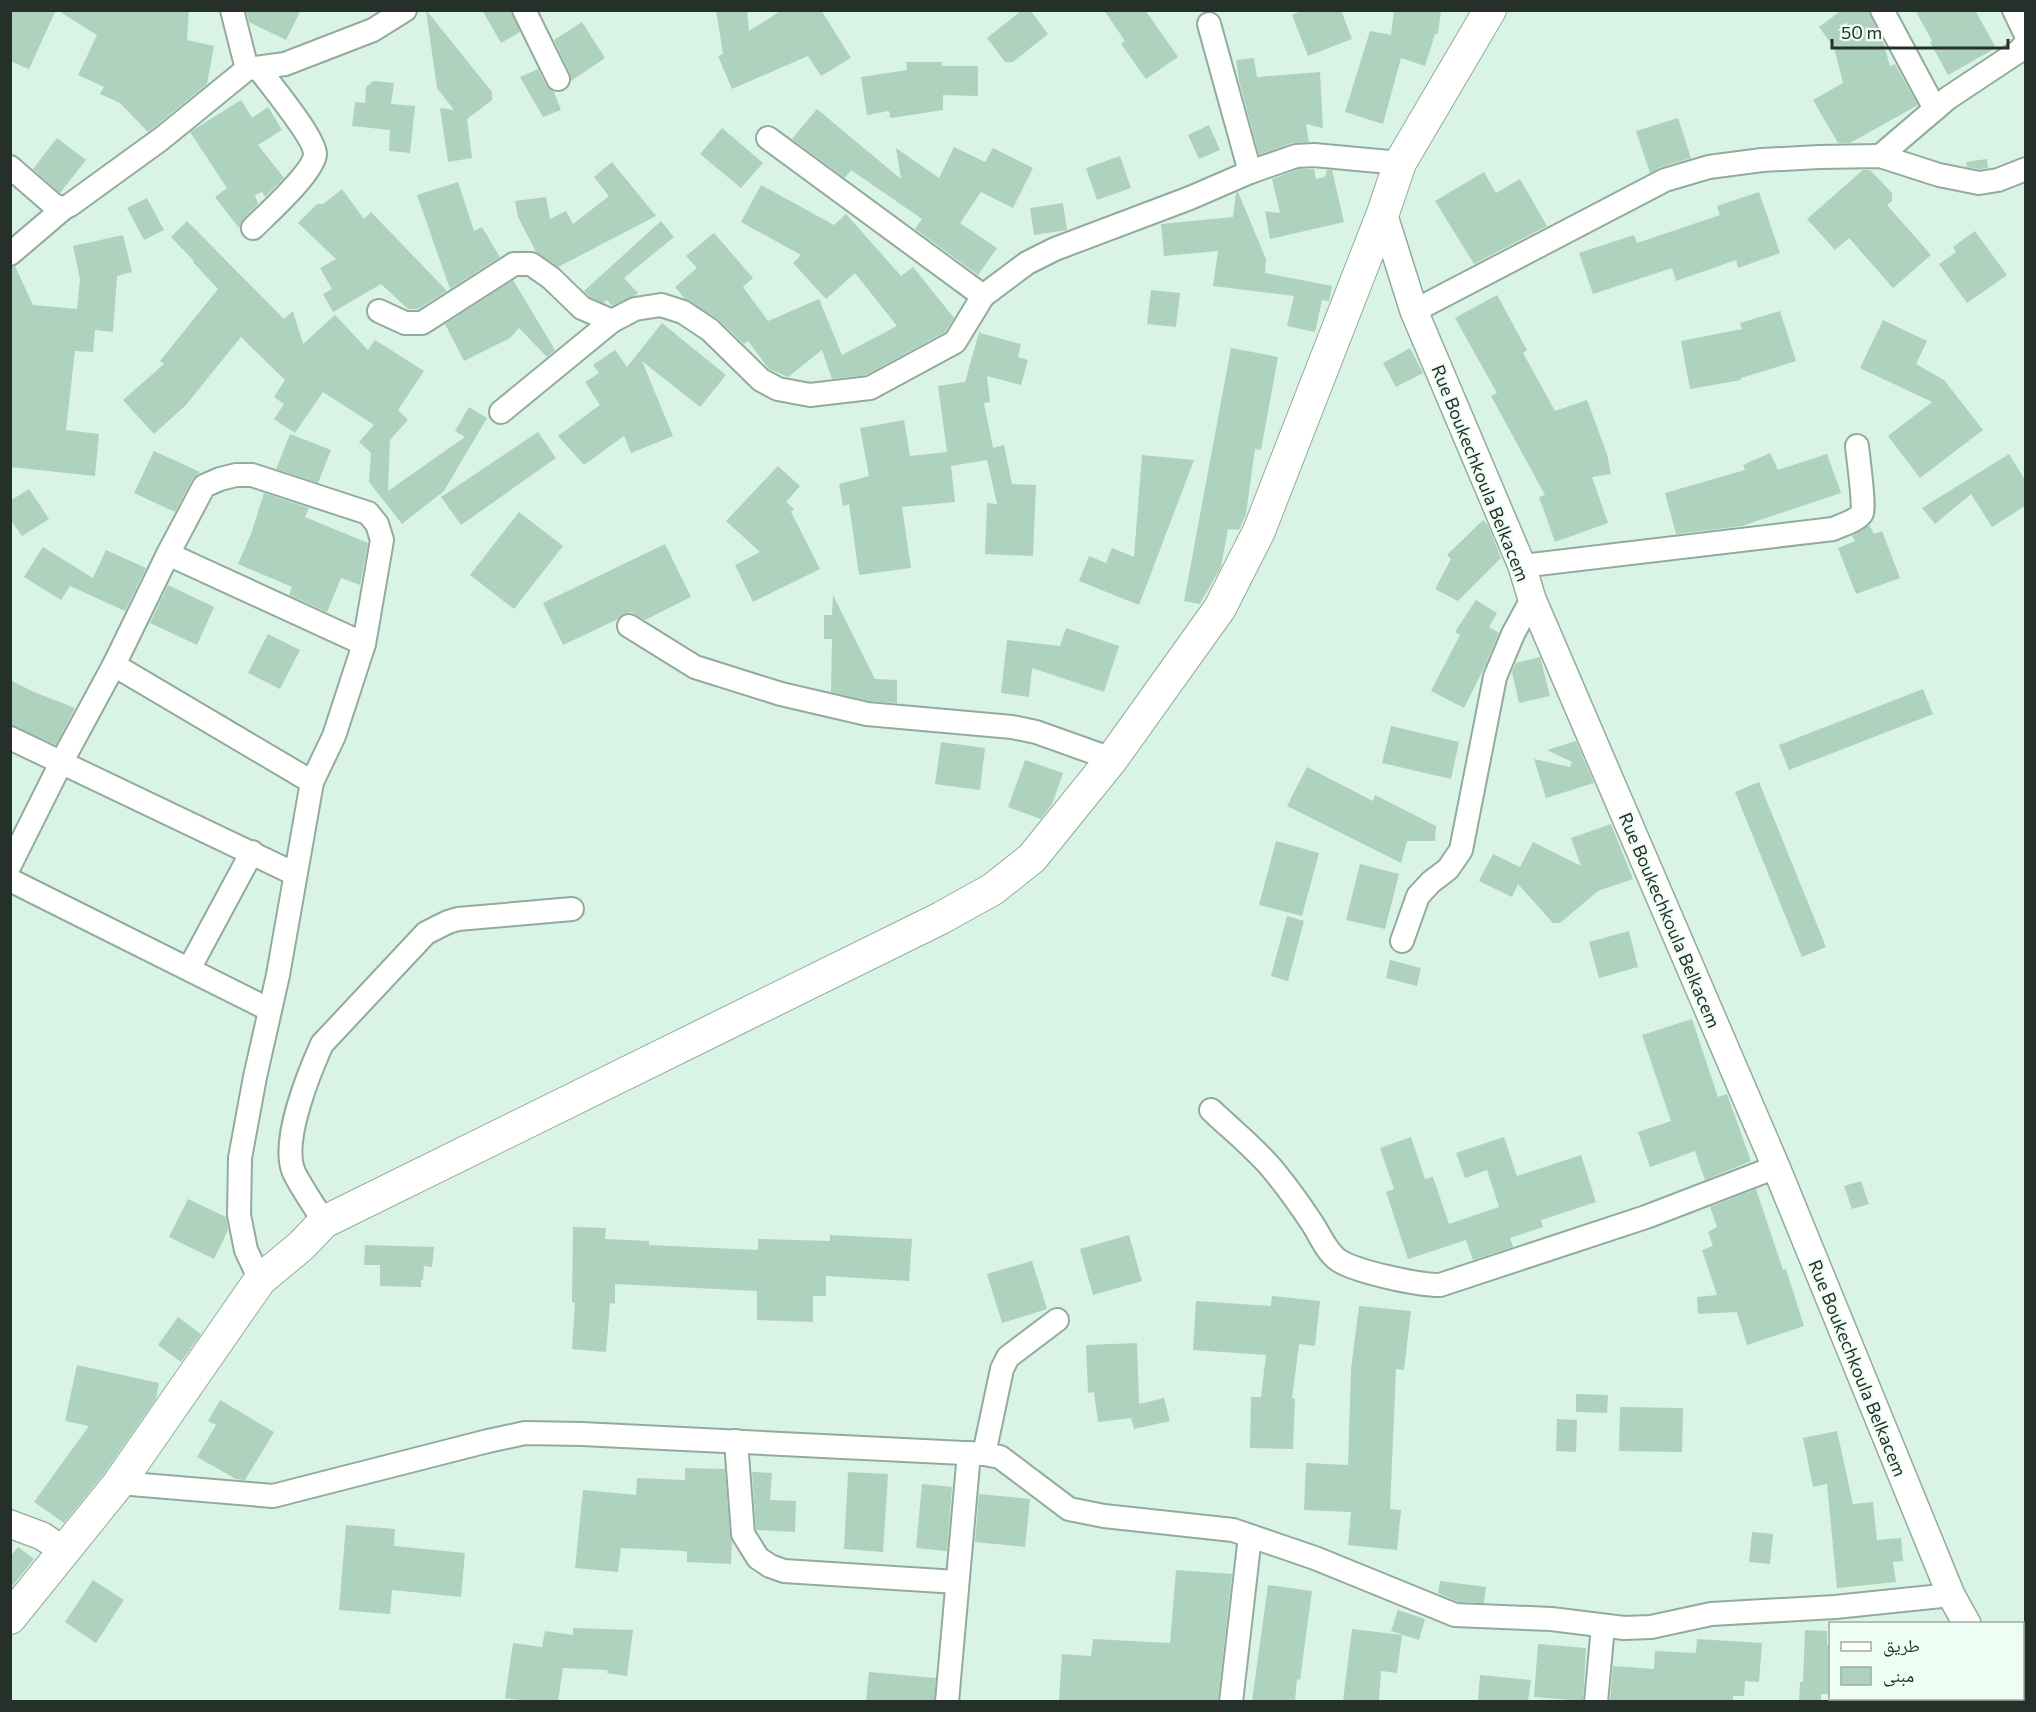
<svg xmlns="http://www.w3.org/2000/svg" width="2036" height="1712" font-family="Commissioner,'Noto Naskh Arabic',sans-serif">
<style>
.building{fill:#aed2be}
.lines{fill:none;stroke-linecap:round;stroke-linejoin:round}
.minor-casing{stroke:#92ab9d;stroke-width:26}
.tertiary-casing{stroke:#92ab9d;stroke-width:30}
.secondary-casing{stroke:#92ab9d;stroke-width:34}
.minor{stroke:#fff;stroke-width:22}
.tertiary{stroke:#fff;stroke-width:27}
.secondary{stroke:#fff;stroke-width:32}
.labels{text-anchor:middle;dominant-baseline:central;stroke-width:4.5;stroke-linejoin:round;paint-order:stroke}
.street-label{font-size:18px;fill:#25302a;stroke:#eefef5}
</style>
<rect width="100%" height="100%" fill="#d9f4e5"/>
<g class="building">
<polygon points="10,10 56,10 29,69 10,61"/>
<polygon points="57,10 189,10 187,40 214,46 207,84 148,132 120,103 100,94 104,87 78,75 97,35"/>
<polygon points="246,10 301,10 286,40 249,22"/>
<polygon points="426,10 492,92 492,100 467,119 472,158 448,162 440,108 454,110 437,88"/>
<polygon points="482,10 511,10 520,32 501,43"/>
<polygon points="716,10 747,10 749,31 782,10 821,10 851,58 821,76 808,56 732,89 718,56 723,54"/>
<polygon points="1022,10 1030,10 1048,34 1013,62 1005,62 987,38"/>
<polygon points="1104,10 1145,10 1178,57 1146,79 1121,44 1125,41"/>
<polygon points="1303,10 1341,10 1352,39 1308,56 1292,15"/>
<polygon points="1394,10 1441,10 1438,34 1435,34 1425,66 1401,58 1383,124 1345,112 1370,31 1391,35"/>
<polygon points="1842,10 1868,10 1883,41 1890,66 1895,64 1918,105 1850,143 1838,143 1813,100 1843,83 1834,47 1819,27"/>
<polygon points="1915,10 1975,10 1996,48 1948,75 1930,42 1932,41"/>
<polygon points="582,22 605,58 571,81 570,73 554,40"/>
<polygon points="1254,58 1257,77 1320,72 1323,128 1306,124 1309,142 1292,143 1259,155 1239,81 1236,60"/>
<polygon points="906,62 942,62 942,66 978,66 978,96 943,95 943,110 898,117 890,118 889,111 867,115 861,77 907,70"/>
<polygon points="538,69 546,85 554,92 561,110 543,117 520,77"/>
<polygon points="373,81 394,83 391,104 415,106 410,153 389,151 390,130 352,126 355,102 365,103 366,87"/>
<polygon points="241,100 252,118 268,107 282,130 258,145 284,178 265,197 262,192 255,195 258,204 244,218 239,228 215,197 227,188 190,132"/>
<polygon points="817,109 901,179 896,148 939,178 954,147 985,162 993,148 1033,168 1013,208 981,192 960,223 997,248 978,275 915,229 922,219 851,170 845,178 792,139"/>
<polygon points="1678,118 1691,158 1661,167 1650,173 1636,131"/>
<polygon points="1209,125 1220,150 1199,159 1188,135"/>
<polygon points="722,128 763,163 741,188 700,154"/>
<polygon points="57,138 86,160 60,193 33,169"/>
<polygon points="1120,156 1131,188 1097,200 1086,168"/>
<polygon points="1987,159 1988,168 1979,169 1967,167 1966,162"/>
<polygon points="612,162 656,216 558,267 536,252 518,217 515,201 546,197 550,219 566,211 573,224 609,196 594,177"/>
<polygon points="1299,169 1314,169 1316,179 1325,177 1327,170 1332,170 1344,222 1270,239 1265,211 1280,213 1272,179"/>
<polygon points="1863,170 1870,170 1892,193 1892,201 1887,205 1931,255 1893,288 1849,238 1835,250 1807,219"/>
<polygon points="1484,172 1496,193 1520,179 1547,226 1474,264 1435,201"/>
<polygon points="458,182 474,231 482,227 500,257 450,289 417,195"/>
<polygon points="761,185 834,225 846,214 901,276 913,267 954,318 945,332 866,375 832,379 822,350 788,377 769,369 748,341 744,344 719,320 685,299 675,287 697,268 686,256 714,233 753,278 743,287 768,321 819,299 842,355 897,326 855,273 826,299 793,263 801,255 741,222"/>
<polygon points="342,189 364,219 371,212 447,291 418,309 408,309 381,284 333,312 323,294 332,289 320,268 336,259 298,223 317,204 323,204"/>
<polygon points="1238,192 1266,259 1265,273 1332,286 1329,301 1322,300 1315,332 1287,326 1294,296 1213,286 1218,251 1164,256 1161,224 1233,217 1236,193"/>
<polygon points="1759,192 1780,253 1738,268 1736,260 1676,281 1672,268 1593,294 1579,253 1634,235 1637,243 1720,215 1717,206"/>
<polygon points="147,198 164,230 144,240 127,208"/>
<polygon points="1063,203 1067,230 1034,235 1030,208"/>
<polygon points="187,221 284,319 293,311 303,344 335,315 368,350 375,340 424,371 398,410 408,420 390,440 388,491 465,437 455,431 469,407 487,418 444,491 402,524 369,482 371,453 359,442 374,425 323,392 295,433 274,419 284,404 274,397 285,380 241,337 186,405 154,434 123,400 164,364 160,361 218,289 193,262 194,261 171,237"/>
<polygon points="661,221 674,237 624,278 638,293 636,295 612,306 607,300 603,303 590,297 584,291"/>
<polygon points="1975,231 2007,275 1967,303 1939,264 1956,252 1953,247"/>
<polygon points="123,235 132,272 117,276 113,332 95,330 93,352 75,351 66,430 99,434 95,476 10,467 10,267 15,266 33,305 77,309 80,279 73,246"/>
<polygon points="513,280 555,350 547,357 519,328 510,338 464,361 445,324"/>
<polygon points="1151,290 1180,293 1176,327 1147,324"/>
<polygon points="1497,295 1527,350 1523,353 1555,411 1587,400 1607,454 1611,474 1592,477 1608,523 1555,542 1539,497 1545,495 1491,396 1497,393 1455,318"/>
<polygon points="1780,311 1796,361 1741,378 1741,380 1690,389 1681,341 1742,329 1740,323"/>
<polygon points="1883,320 1927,341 1916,364 1944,380 1983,430 1920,478 1888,436 1932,402 1860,368"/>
<polygon points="662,323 726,375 700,407 642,361 673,436 631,453 624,436 584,465 558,436 600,405 585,382 599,373 593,365 615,350 627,367"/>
<polygon points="980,329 980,333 1021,344 1018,357 1028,360 1021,385 987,376 990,402 984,403 993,448 1004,445 1012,484 1036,485 1033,556 985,554 987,503 997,504 987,460 951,466 955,502 902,507 911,568 859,575 849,504 843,506 839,484 869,476 860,428 904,420 910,456 947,452 938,386 965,382"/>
<polygon points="1231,348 1278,357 1261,450 1255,449 1246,514 1239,530 1228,529 1221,567 1200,604 1184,601"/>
<polygon points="1410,348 1423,373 1396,387 1383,363"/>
<polygon points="538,432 556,458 461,525 441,497"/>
<polygon points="290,434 331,450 318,483 276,469"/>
<polygon points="154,451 200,472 192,480 175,512 134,493"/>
<polygon points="1770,453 1778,470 1827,454 1841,493 1742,526 1676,534 1665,493 1745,470 1743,465"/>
<polygon points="2009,454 2025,480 2025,506 1992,527 1971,494 1935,524 1922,508"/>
<polygon points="1142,455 1194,460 1139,605 1079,581 1089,556 1106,563 1112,548 1134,557"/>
<polygon points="778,466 800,486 786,502 794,509 791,512 820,569 753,602 735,565 760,552 726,521"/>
<polygon points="29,489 49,519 22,536 10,519 10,501"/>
<polygon points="264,493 309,508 305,517 368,543 360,585 341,578 327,612 289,595 292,587 238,564 251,534"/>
<polygon points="519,512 563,546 514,609 470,575"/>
<polygon points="1483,520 1488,525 1501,558 1458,601 1435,589 1451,559 1447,555"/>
<polygon points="1869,525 1874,534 1882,531 1900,578 1856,594 1838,548 1855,541 1852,536"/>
<polygon points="665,544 691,597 645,620 631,612 623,614 618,619 563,645 543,603"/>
<polygon points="43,547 93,578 106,550 146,568 125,611 70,586 61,600 24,577"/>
<polygon points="168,585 214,607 197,645 150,623"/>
<polygon points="833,595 875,679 897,680 897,703 869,701 831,692 832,639 824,639 824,615 832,615"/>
<polygon points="1476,600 1497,613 1489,627 1499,633 1485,666 1464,708 1431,691 1460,635 1455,632"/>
<polygon points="1066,628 1119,646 1104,692 1032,668 1029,697 1001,693 1007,640 1060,646"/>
<polygon points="268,634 300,650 280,689 248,673"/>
<polygon points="1540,657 1550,696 1519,703 1512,672 1516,663"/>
<polygon points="10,680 34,692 75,708 56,745 10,725"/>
<polygon points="1923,689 1933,714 1789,770 1779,745"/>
<polygon points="1391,726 1459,742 1451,779 1382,763"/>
<polygon points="1576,741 1594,783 1546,798 1534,759 1570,767 1572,762 1547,750"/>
<polygon points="941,742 985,748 980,790 935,784"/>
<polygon points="1025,760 1063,773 1052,804 1041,819 1008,807"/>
<polygon points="1307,767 1373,801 1375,795 1436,826 1435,841 1407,841 1401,863 1287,806"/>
<polygon points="1759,782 1826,947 1802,957 1735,792"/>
<polygon points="1611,824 1633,879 1598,891 1560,923 1553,923 1518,884 1512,897 1479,881 1493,854 1520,867 1533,842 1581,866 1571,838"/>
<polygon points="1276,841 1319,853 1302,916 1259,905"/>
<polygon points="1360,864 1399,874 1385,929 1346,920"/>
<polygon points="1287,916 1304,921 1288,981 1271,976"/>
<polygon points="1629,931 1638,967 1599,978 1589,942"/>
<polygon points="1390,960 1421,968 1417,986 1386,978"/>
<polygon points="1692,1019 1718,1097 1727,1094 1751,1161 1705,1180 1695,1151 1650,1167 1638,1132 1671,1121 1642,1035"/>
<polygon points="1411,1137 1425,1179 1433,1177 1449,1224 1499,1207 1487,1170 1465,1178 1456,1153 1504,1137 1517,1176 1581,1155 1596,1202 1541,1220 1543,1227 1510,1238 1513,1247 1473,1260 1466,1240 1408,1259 1386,1192 1394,1189 1380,1148"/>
<polygon points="1861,1181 1869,1204 1852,1209 1844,1186"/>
<polygon points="1756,1189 1783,1270 1786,1269 1804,1326 1747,1345 1737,1312 1698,1314 1697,1297 1717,1295 1702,1250 1713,1246 1708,1232 1717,1227 1710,1207"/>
<polygon points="188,1199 226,1217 228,1230 214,1259 169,1237"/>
<polygon points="573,1227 606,1228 605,1239 649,1241 649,1245 758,1250 758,1239 830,1241 830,1235 912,1239 909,1281 826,1276 826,1296 813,1296 813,1322 757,1320 757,1291 615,1284 615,1304 610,1303 606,1352 572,1349 575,1303 572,1302"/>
<polygon points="1129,1235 1142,1281 1093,1295 1080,1249"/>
<polygon points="365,1245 434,1247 432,1267 424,1266 423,1280 421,1280 421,1287 380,1286 380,1265 364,1265"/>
<polygon points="1032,1261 1047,1309 1002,1323 987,1274"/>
<polygon points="1272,1296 1320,1301 1315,1346 1299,1344 1292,1398 1295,1399 1293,1449 1250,1448 1251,1397 1261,1397 1266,1355 1193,1350 1196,1301 1271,1306"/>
<polygon points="1359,1306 1411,1311 1404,1370 1396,1369 1390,1509 1401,1510 1397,1550 1348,1545 1351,1512 1304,1510 1306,1463 1348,1465 1351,1369"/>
<polygon points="178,1317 201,1334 181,1362 158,1345"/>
<polygon points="1137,1343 1139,1404 1164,1398 1170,1421 1134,1429 1131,1418 1098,1422 1094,1392 1088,1393 1086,1345"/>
<polygon points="77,1365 159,1383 156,1399 105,1472 64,1523 34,1502 89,1426 65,1421"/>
<polygon points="1576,1394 1608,1395 1607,1413 1576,1412"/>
<polygon points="220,1400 274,1432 245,1480 236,1479 197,1457 216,1425 208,1421"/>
<polygon points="1620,1407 1683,1408 1682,1452 1619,1451"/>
<polygon points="1557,1419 1577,1420 1576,1452 1556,1451"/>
<polygon points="1837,1431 1853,1504 1873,1502 1877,1540 1901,1538 1903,1561 1893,1562 1896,1582 1837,1588 1827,1484 1813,1487 1803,1438"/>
<polygon points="685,1468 725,1469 730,1535 732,1542 731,1564 687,1562 687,1552 684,1551 621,1548 618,1572 575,1568 583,1490 636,1495 637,1478 685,1480"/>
<polygon points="752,1472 772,1473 770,1500 796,1501 795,1532 756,1530"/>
<polygon points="848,1472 888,1474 883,1552 844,1549"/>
<polygon points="922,1484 952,1487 947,1551 916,1548"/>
<polygon points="979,1494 1030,1499 1025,1547 975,1542"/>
<polygon points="346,1525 395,1529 394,1546 465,1553 461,1597 392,1590 390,1614 339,1610"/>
<polygon points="1752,1532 1773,1534 1770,1564 1749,1562"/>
<polygon points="18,1547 34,1559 10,1589 10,1557"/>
<polygon points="1176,1570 1232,1574 1218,1701 1059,1701 1062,1654 1091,1656 1093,1639 1170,1643"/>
<polygon points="93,1580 124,1600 96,1643 65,1622"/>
<polygon points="1440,1581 1486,1587 1484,1603 1458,1602 1438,1593"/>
<polygon points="1268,1585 1312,1591 1300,1680 1297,1679 1295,1701 1252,1701"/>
<polygon points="1398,1610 1425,1619 1419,1640 1391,1631"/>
<polygon points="573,1628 633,1630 627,1676 607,1673 608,1670 563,1668 558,1701 527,1701 505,1698 513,1643 542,1647 545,1631 573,1635"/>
<polygon points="1352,1629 1402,1635 1397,1673 1381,1671 1379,1701 1343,1701"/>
<polygon points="1805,1630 1827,1631 1827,1645 1830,1645 1830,1694 1821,1694 1821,1701 1799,1701 1800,1682 1803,1682"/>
<polygon points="1697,1639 1762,1643 1759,1682 1745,1681 1744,1696 1733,1696 1733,1701 1610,1701 1613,1666 1654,1669 1655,1651 1696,1653"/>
<polygon points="1538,1644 1586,1648 1583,1701 1534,1697"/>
<polygon points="869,1672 936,1678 934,1701 866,1701"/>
<polygon points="1480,1675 1531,1680 1528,1701 1478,1701"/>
</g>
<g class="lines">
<g class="minor-casing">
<g id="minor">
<polyline points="524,10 558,79"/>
<polyline points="1882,10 1935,109"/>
<polyline points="2014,10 2026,35"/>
<polyline points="1209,24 1250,172"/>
<polyline points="247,69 285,64 373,30 405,10"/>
<polyline points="768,138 983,296 1027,263 1055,249 1190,198 1250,172 1296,156 1314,155 1400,163"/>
<polyline points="1880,156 1948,98 2019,51 2026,43"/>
<polyline points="10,167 55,206 64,208"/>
<path d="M253,228C267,214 314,172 315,154C315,138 270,84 259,69"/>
<polyline points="10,254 64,208 70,205 161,139 247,69 232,10"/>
<polyline points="379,311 405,323 422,323 514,264 531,264 551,278 582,308 612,321 635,309 661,305 683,312 710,330 761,380 778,389 810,395 870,388 955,342 983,296"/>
<polyline points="1414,311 1665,180 1709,167 1762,160 1819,157 1880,156 1939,175 1979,183 1998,180 2026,169"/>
<polyline points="501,412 612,321"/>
<polyline points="168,554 364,644"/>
<path d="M1522,566L1833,529C1841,525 1857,521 1862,513C1865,508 1858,456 1857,446"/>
<polyline points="629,626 695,667 781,694 867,714 1012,727 1036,732 1112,759"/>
<polyline points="114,665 312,782"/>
<polyline points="10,738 295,874"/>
<polyline points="10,865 61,763 114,665 168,554 204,486 220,479 236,475 252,475 368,513 377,524 382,540 364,644 334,736 312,782 278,975 255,1077 240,1158 239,1215 246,1250 260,1280"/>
<polyline points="10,880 270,1010"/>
<polyline points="1402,941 1418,896 1431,882 1448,869 1461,850 1495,677 1513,634 1532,599"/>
<polyline points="189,969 252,852"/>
<path d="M1211,1110C1232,1130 1256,1149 1274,1171C1287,1187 1300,1205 1312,1223C1320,1235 1326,1251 1338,1260C1356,1272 1418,1285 1440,1285L1646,1217L1776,1167"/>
<path d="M324,1222C316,1208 298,1183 293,1170C282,1139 309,1073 322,1044L426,933L448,922L458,919L572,909"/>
<polyline points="736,1441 743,1534 758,1558 770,1566 784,1571 957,1582"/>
<polyline points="984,1454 1002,1369 1008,1357 1057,1320"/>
<polyline points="119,1483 273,1496 488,1441 525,1433 582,1434 984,1454 1000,1457 1069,1509 1104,1516 1233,1530 1315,1558 1455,1615 1551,1619 1624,1628 1651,1627 1711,1614 1835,1607 1951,1595"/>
<polyline points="947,1702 969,1453"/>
<polyline points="1231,1702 1250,1536"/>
<polyline points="1596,1702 1603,1626"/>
<polyline points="1927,1702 1930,1698"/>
</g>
</g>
<g class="tertiary-casing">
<g id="tertiary">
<polyline points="1383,213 1414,311 1522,566 1532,599 1776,1167 1951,1595 1967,1624"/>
<polyline points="10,1524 42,1536 63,1550"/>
<polyline points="2002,1698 2003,1702"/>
</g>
</g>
<g class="secondary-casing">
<polyline id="secondary" points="10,1618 119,1483 260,1280 301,1246 324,1222 941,918 993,889 1032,858 1112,759 1220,608 1259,531 1383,213 1400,163 1490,10"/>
</g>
<use href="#minor" class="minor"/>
<use href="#tertiary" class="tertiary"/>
<use href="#secondary" class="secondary"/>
</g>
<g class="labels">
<g class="street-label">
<text transform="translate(1481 473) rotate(68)">Rue Boukechkoula Belkacem</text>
<text transform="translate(1670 920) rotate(67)">Rue Boukechkoula Belkacem</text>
<text transform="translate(1858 1368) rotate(68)">Rue Boukechkoula Belkacem</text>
</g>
</g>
<rect width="2036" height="1712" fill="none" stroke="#25302a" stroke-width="24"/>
<rect x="1829" y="1622" width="195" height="78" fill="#eefef5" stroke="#9eaca4" stroke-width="1.5"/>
<rect x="1841" y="1642" width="30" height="9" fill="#ffffff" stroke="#9eaca4" stroke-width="1.5"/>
<text x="1883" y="1652" font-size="18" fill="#25302a">طريق</text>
<rect x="1841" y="1667" width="30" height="18" fill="#aed2be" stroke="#9eaca4" stroke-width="1.5"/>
<text x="1883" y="1682" font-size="18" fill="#25302a">مبنى</text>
<path d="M1832 39v9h176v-9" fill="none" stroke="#25302a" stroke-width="3"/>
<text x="1841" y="39" font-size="18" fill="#25302a" stroke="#eefef5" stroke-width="4.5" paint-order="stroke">50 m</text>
</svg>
